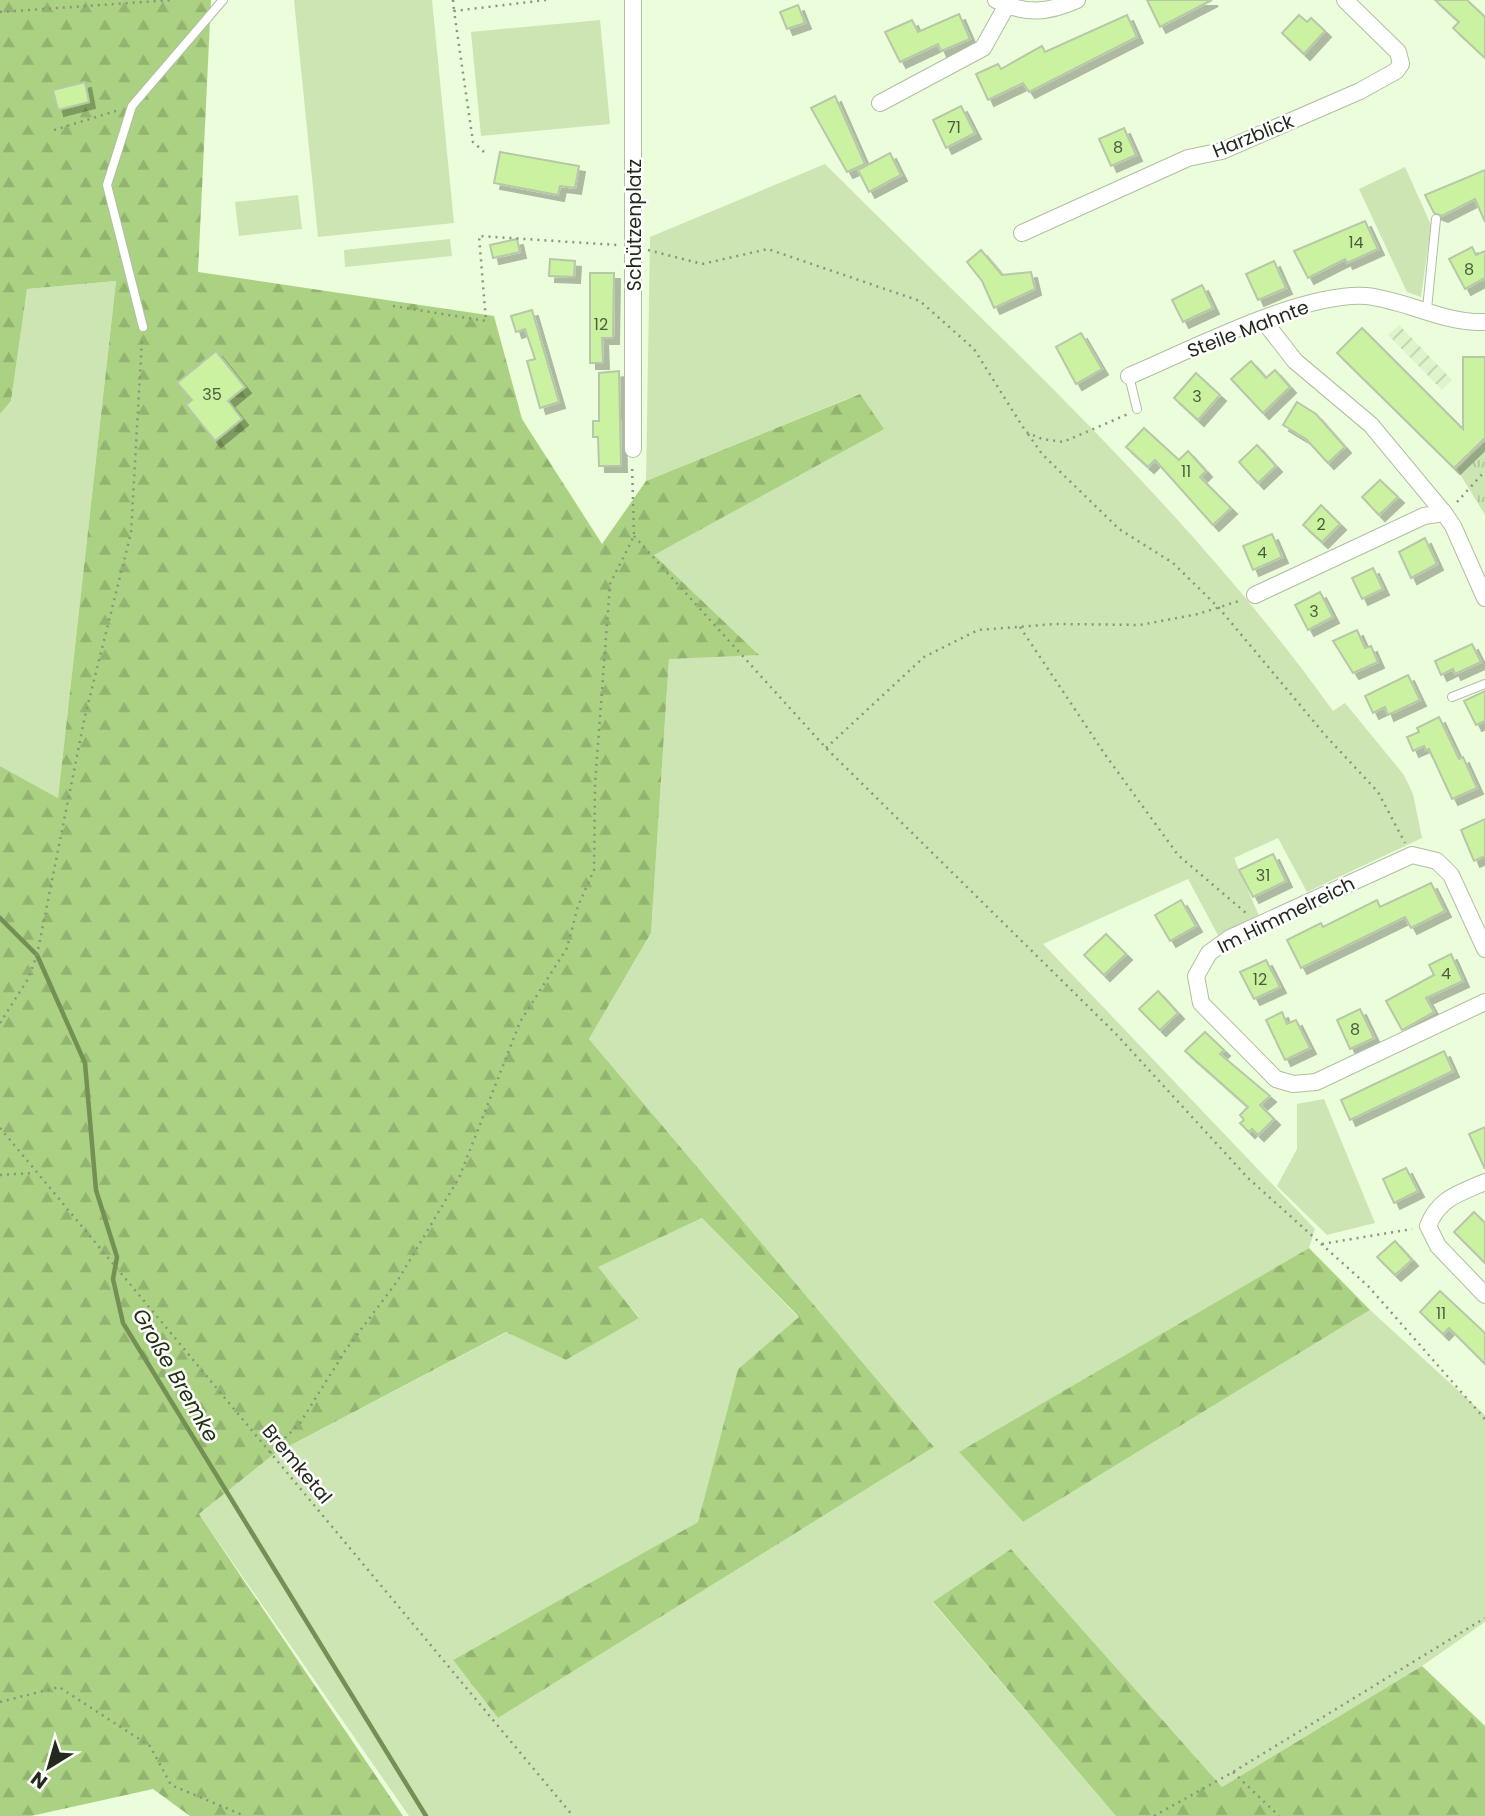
<svg xmlns="http://www.w3.org/2000/svg" width="1485" height="1816" font-family="Poppins,sans-serif">
<style>
.industrial{fill:url(#industrial-furrows)}
.green{fill:#cce5b3}
.forest{fill:url(#forest-firs)}
.park{fill:url(#park-tufts)}
.lines{fill:none;stroke-linecap:round;stroke-linejoin:round}
.stream{stroke:#749055;stroke-width:4.5}
.building{fill:#caf2a1;stroke:#b7c8a8;stroke-width:2;filter:url(#shadow)}
.lane-casing{stroke:#afbfa0;stroke-width:10}
.street-casing{stroke:#afbfa0;stroke-width:18}
.path{stroke:#89957e;stroke-width:2.5;stroke-dasharray:2 5;stroke-linecap:butt}
.lane{stroke:#fff;stroke-width:8}
.street{stroke:#fff;stroke-width:16}
.labels{text-anchor:middle;dominant-baseline:central;stroke-width:5;stroke-linejoin:round;paint-order:stroke}
.number-label{font-size:16px;fill:#4d5c3e}
.street-label{font-size:19px;fill:#232a1d;stroke:#fff}
.water-label{font-size:21px;font-style:italic;fill:#21300f;stroke:#fff}
</style>
<defs>
<pattern id="industrial-furrows" width="10" height="10" patternUnits="userSpaceOnUse" patternTransform="scale(1.75)"><rect width="10" height="10" fill="#dff3cc"/><path d="M-1 1l2-2M0 10L10 0M9 11l2-2" fill="none" stroke="#bfd0af"/></pattern>
<pattern id="forest-firs" width="22" height="20" patternUnits="userSpaceOnUse" patternTransform="scale(1.75)"><rect width="22" height="20" fill="#abd282"/><path d="M5 1l3.5 6h-7zM16 11l3.5 6h-7z" fill="#93b470"/></pattern>
<pattern id="park-tufts" width="24" height="20" patternUnits="userSpaceOnUse" patternTransform="scale(1.75)"><rect width="24" height="20" fill="#cce5b3"/><path d="M3 7l-1-3M5 7V3M7 7l1-3M15 17l-1-3M17 17v-4M19 17l1-3" fill="none" stroke="#afc59a"/></pattern>
<filter id="shadow"><feDropShadow dx="6" dy="6" stdDeviation="0" flood-color="#0004"/></filter>
</defs>
<rect width="100%" height="100%" fill="#ecfddc"/>
<polygon class="industrial" points="1399,325 1452,380 1442,390 1388,335"/>
<g class="green">
<polygon points="294,0 432,0 454,223 318,237"/>
<polygon points="600,20 610,124 481,136 471,32"/>
<path d="M825,164C1000,339 1189,509 1333,711L1345,703L1404,775L1413,794L1422,838L1307,892L1278,838L1234,858L1260,918L1220,939L1188,879L1043,944L1315,1229L1309,1248L960,1453L1023,1522L1370,1310L1485,1415V1622L1422,1666L1222,1787L1011,1549L933,1603L1116,1816H409L199,1514L274,1454L507,1332L566,1360L639,1317L597,1267L702,1218L799,1318L738,1369L698,1522L453,1660L498,1718L934,1447L589,1039L651,933L669,658L758,654L653,555L859,394L646,481L650,237Z"/>
<polygon points="1405,167 1431,225 1421,297 1407,292 1359,189"/>
<polygon points="298,195 302,229 239,236 235,202"/>
<polygon points="450,239 452,256 345,267 344,250"/>
<polygon points="116,281 58,798 0,766 0,414 11,401 27,289"/>
<polygon points="1324,1099 1375,1223 1327,1235 1277,1186 1297,1149 1297,1104"/>
</g>
<g class="forest">
<polygon points="0,0 211,0 198,272 494,316 522,419 602,544 646,481 860,394 884,429 654,555 759,655 669,659 651,933 589,1039 934,1447 498,1718 453,1660 698,1522 738,1369 799,1317 702,1218 598,1267 639,1318 566,1360 506,1332 274,1454 199,1514 403,1816 190,1816 153,1789 31,1816 0,1816 0,766 58,798 116,281 27,289 11,401 0,414"/>
<polygon points="1309,1248 1370,1310 1023,1522 959,1452"/>
<polygon points="1011,1549 1222,1787 1422,1666 1485,1726 1485,1816 1116,1816 933,1602"/>
</g>
<polygon class="park" points="1485,442 1485,515 1457,469"/>
<g class="lines">
<polyline class="stream" points="0,918 37,955 85,1063 96,1190 117,1257 113,1279 123,1323 426,1816"/>
</g>
<g class="building">
<polygon points="1147,0 1212,0 1160,27"/>
<polygon points="1435,0 1467,0 1485,17 1485,58 1453,28 1459,22"/>
<polygon points="798,5 805,23 787,29 780,12"/>
<polygon points="959,14 970,39 941,51 938,44 900,62 885,32 912,20 918,32"/>
<polygon points="1127,15 1137,37 1029,92 1023,83 988,100 976,74 998,64 1001,69 1042,46 1045,52"/>
<polygon points="1299,15 1307,22 1311,18 1325,31 1304,54 1282,33"/>
<polygon points="85,82 89,102 58,110 53,90"/>
<polygon points="835,96 865,164 847,172 811,108"/>
<polygon points="961,106 975,133 946,148 933,120"/>
<polygon points="1124,128 1136,155 1111,166 1099,139"/>
<polygon points="500,152 579,166 575,188 560,186 558,195 494,183"/>
<polygon points="890,153 901,175 869,192 858,170"/>
<polygon points="1485,170 1485,222 1475,199 1442,216 1434,213 1425,195"/>
<polygon points="1365,221 1378,249 1347,263 1345,259 1308,278 1294,251"/>
<polygon points="517,239 520,252 493,258 490,245"/>
<polygon points="1472,247 1476,255 1485,251 1485,278 1465,289 1449,259"/>
<polygon points="981,250 1002,275 1031,272 1035,289 994,308 982,281 967,262"/>
<polygon points="550,259 575,261 574,277 549,276"/>
<polygon points="1274,261 1286,288 1258,300 1246,274"/>
<polygon points="590,273 614,273 613,338 602,338 603,363 590,363"/>
<polygon points="1202,285 1213,308 1183,322 1172,300"/>
<polygon points="532,310 559,402 540,408 527,361 535,359 525,329 516,332 511,316"/>
<polygon points="1362,328 1463,429 1463,357 1485,357 1485,438 1454,468 1337,353"/>
<polygon points="1081,333 1102,369 1076,384 1056,347"/>
<polygon points="216,351 245,387 228,401 242,419 215,441 186,405 192,400 177,383"/>
<polygon points="1251,361 1266,378 1275,370 1290,387 1263,413 1231,379"/>
<polygon points="619,371 621,466 599,466 598,437 593,437 593,421 599,421 599,373"/>
<polygon points="1196,373 1220,395 1198,420 1174,398"/>
<polygon points="1297,402 1316,414 1345,447 1328,463 1306,439 1283,425"/>
<polygon points="1144,428 1179,460 1188,451 1206,471 1200,477 1231,508 1213,525 1155,460 1148,467 1126,447"/>
<polygon points="1257,445 1276,466 1258,483 1239,462"/>
<polygon points="1380,480 1398,497 1379,515 1362,497"/>
<polygon points="1321,505 1340,524 1322,542 1303,525"/>
<polygon points="1272,534 1282,557 1253,570 1243,546"/>
<polygon points="1425,538 1437,564 1411,578 1399,552"/>
<polygon points="1373,568 1383,589 1362,599 1352,578"/>
<polygon points="1320,592 1333,617 1308,630 1295,605"/>
<polygon points="1357,630 1365,648 1371,646 1378,662 1353,673 1333,641"/>
<polygon points="1472,644 1481,662 1455,674 1453,669 1441,675 1435,661"/>
<polygon points="1408,675 1420,700 1388,715 1385,707 1373,713 1365,696"/>
<polygon points="1485,691 1485,721 1476,725 1464,701"/>
<polygon points="1439,717 1459,759 1463,757 1477,788 1452,799 1429,749 1426,750 1424,746 1413,751 1407,737 1419,732 1417,728"/>
<polygon points="1485,819 1485,856 1474,861 1461,830"/>
<polygon points="1273,854 1286,881 1253,897 1239,870"/>
<polygon points="1431,883 1445,911 1411,928 1405,917 1301,968 1287,940 1321,923 1323,927 1377,900 1380,907"/>
<polygon points="1181,900 1196,926 1170,941 1155,915"/>
<polygon points="1106,934 1126,954 1104,975 1084,955"/>
<polygon points="1451,954 1463,981 1426,998 1434,1012 1402,1030 1386,1001 1434,975 1429,965"/>
<polygon points="1266,960 1280,987 1254,999 1240,972"/>
<polygon points="1158,991 1178,1013 1160,1030 1139,1009"/>
<polygon points="1360,1009 1374,1038 1350,1049 1337,1020"/>
<polygon points="1282,1012 1287,1024 1296,1020 1310,1048 1285,1060 1266,1020"/>
<polygon points="1205,1032 1224,1050 1220,1054 1270,1096 1260,1105 1274,1119 1258,1135 1252,1129 1249,1132 1240,1123 1244,1120 1240,1115 1248,1107 1185,1051"/>
<polygon points="1444,1051 1453,1071 1350,1120 1341,1100"/>
<polygon points="1485,1127 1485,1169 1469,1134"/>
<polygon points="1406,1168 1418,1191 1394,1203 1383,1179"/>
<polygon points="1474,1212 1485,1223 1485,1263 1454,1232"/>
<polygon points="1395,1241 1412,1260 1395,1275 1377,1257"/>
<polygon points="1440,1291 1485,1333 1485,1364 1449,1328 1443,1334 1420,1312"/>
</g>
<g class="lines">
<g class="lane-casing">
<g id="lane">
<polyline points="1427,309 1436,219"/>
<polyline points="143,327 107,185 132,106 223,0"/>
<polyline points="1129,376 1137,409"/>
<polyline points="1452,697 1485,684"/>
</g>
</g>
<g class="street-casing">
<g id="street">
<polyline points="633,0 633,449"/>
<path d="M996,0C1025,15 1048,13 1077,0"/>
<polyline points="880,103 983,48 1007,5"/>
<polyline points="1022,233 1188,158 1222,151 1360,91 1396,71 1401,64 1398,52 1345,0"/>
<polyline points="1263,320 1295,361 1371,425 1444,513 1453,526 1485,598"/>
<path d="M1129,376C1191,350 1301,292 1366,296C1406,300 1445,324 1485,322"/>
<polyline points="1255,595 1424,516 1444,513"/>
<polyline points="1485,949 1451,875 1437,861 1412,855 1230,938 1209,953 1196,976 1201,1003 1276,1079 1293,1084 1316,1082 1485,1002"/>
<path d="M1485,1182C1458,1194 1439,1198 1428,1226L1438,1246L1485,1295"/>
</g>
</g>
<g class="path">
<polyline points="453,0 454,11"/>
<polyline points="0,12 172,0"/>
<polyline points="54,130 119,110"/>
<polyline points="484,152 473,142 454,11 546,0"/>
<polyline points="648,250 702,264 768,249 920,301 974,349 1026,432 1042,439 1063,442 1128,414"/>
<polyline points="393,306 486,321 479,236 617,245"/>
<polyline points="1028,434 1042,454 1119,529 1173,563 1219,608 1325,735 1378,792 1405,843"/>
<polyline points="1457,502 1485,471"/>
<polyline points="634,536 826,748 1116,1034 1248,1178 1368,1286 1485,1419"/>
<polyline points="1020,627 1104,753 1178,855 1246,913"/>
<polyline points="826,748 924,657 978,630 1056,624 1140,625 1198,614 1242,600"/>
<polyline points="0,1023 28,979 37,955 85,716 131,533 142,340"/>
<polyline points="0,1128 573,1816"/>
<polyline points="0,1175 35,1173"/>
<polyline points="1322,1244 1412,1229"/>
<polyline points="270,1453 300,1423 347,1348 396,1283 459,1178 520,1022 567,948 578,906 594,870 595,784 610,584 634,536 632,464"/>
<polyline points="0,1702 59,1687 150,1746 171,1785 245,1816"/>
<polyline points="1233,1772 1279,1816"/>
<polyline points="1154,1816 1233,1772 1485,1618"/>
</g>
<use href="#lane" class="lane"/>
<use href="#street" class="street"/>
</g>
<g class="labels">
<g class="number-label">
<text x="954" y="127">71</text>
<text x="1118" y="147">8</text>
<text x="1356" y="242">14</text>
<text x="1469" y="269">8</text>
<text x="601" y="324">12</text>
<text x="212" y="394">35</text>
<text x="1197" y="396">3</text>
<text x="1186" y="471">11</text>
<text x="1321" y="524">2</text>
<text x="1262" y="552">4</text>
<text x="1314" y="611">3</text>
<text x="1263" y="875">31</text>
<text x="1446" y="973">4</text>
<text x="1260" y="979">12</text>
<text x="1355" y="1029">8</text>
<text x="1441" y="1313">11</text>
</g>
<g class="street-label">
<text transform="translate(1253 136) rotate(-22)">Harzblick</text>
<text transform="translate(634 225) rotate(-90)">Schützenplatz</text>
<text transform="translate(1248 329) rotate(-21)">Steile Mahnte</text>
<text transform="translate(1286 915) rotate(-26)">Im Himmelreich</text>
<text transform="translate(297 1464) rotate(50)">Bremketal</text>
</g>
<g class="water-label">
<text transform="translate(176 1375) rotate(60)">Große Bremke</text>
</g>
</g>
<g transform="translate(49 1767) rotate(217)" stroke="#ffffff" stroke-width="5" paint-order="stroke">
<path d="M0-5L12 26L0 18L-12 26Z" fill="#232a1d"/>
<text y="-10" font-size="19" font-weight="bold" text-anchor="middle" fill="#232a1d">N</text>
</g>
</svg>
